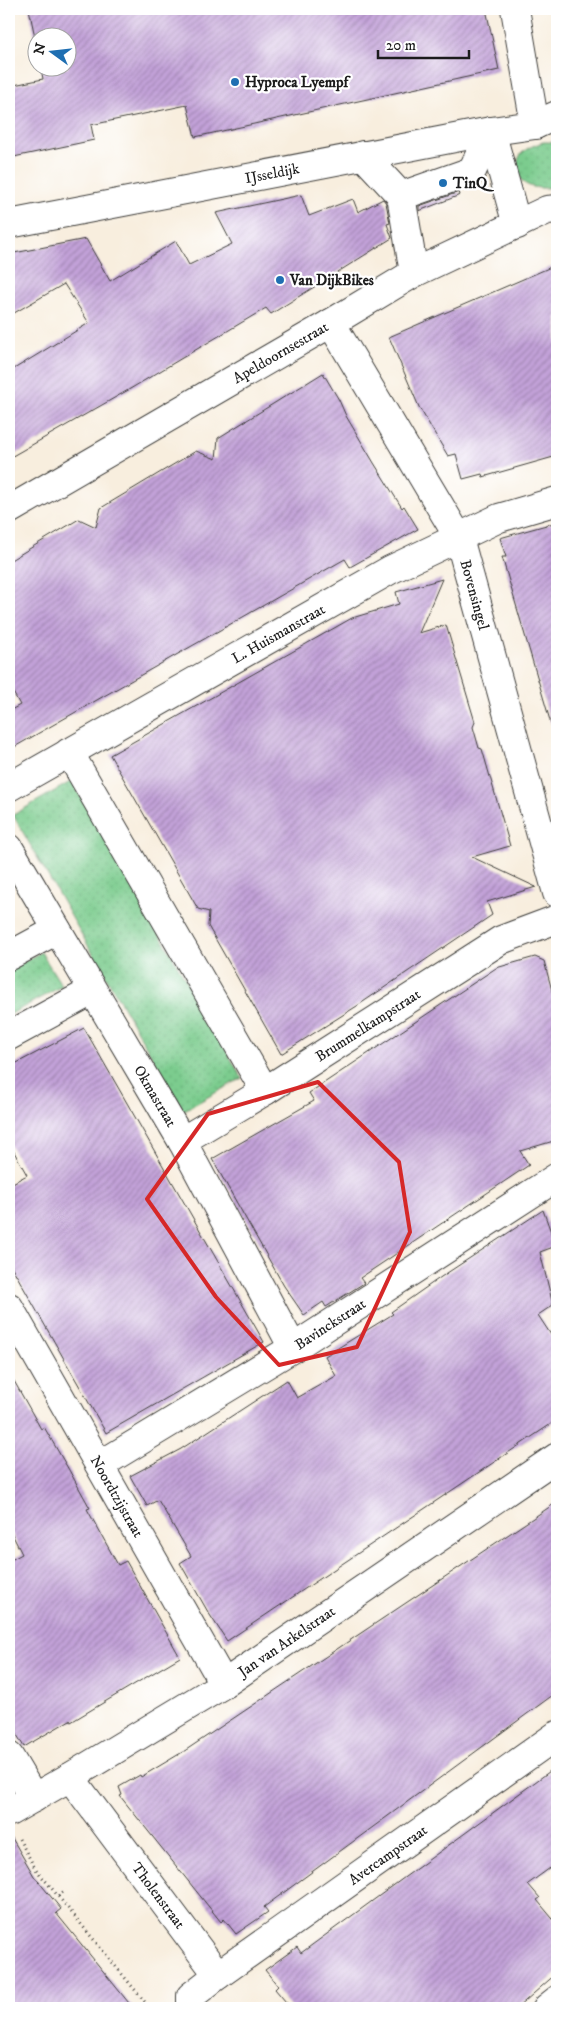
<svg xmlns="http://www.w3.org/2000/svg" width="566" height="2017" font-family="'IM FELL DW Pica',serif">
<style>
.grass{fill:url(#grass-dots);stroke:#4c7455}
.building{fill:url(#building-hatch)}
.lines{fill:none;stroke-linecap:round;stroke-linejoin:round}
.minor-casing{stroke:#3d3c39;stroke-width:30}
.path{stroke:#3d3c39;stroke-width:3;stroke-dasharray:1 4;stroke-linecap:butt}
.minor{stroke:#fff;stroke-width:28}
.marked{fill:none;stroke:#d62828;stroke-width:4;stroke-linejoin:round}
.poi-dot{fill:#1f6fb2;stroke:#fff;stroke-width:2}
.labels{text-anchor:middle;dominant-baseline:central;stroke-width:4.5;stroke-linejoin:round;paint-order:stroke}
.poi-label{font-size:15px;font-weight:bold;fill:#1c1c1c;stroke:#fff;text-anchor:start}
.street-label{font-size:15px;fill:#1c1c1c;stroke:#fff}
</style>
<defs>
<pattern id="grass-dots" width="8" height="8" patternUnits="userSpaceOnUse" patternTransform="scale(1.25)"><rect width="8" height="8" fill="#7bcc8e"/><path d="M2 2h.1M6 6h.1" fill="none" stroke="#6aaf7a" stroke-width="1.8" stroke-linecap="round"/></pattern>
<pattern id="building-hatch" width="6" height="6" patternUnits="userSpaceOnUse" patternTransform="scale(1.25)"><rect width="6" height="6" fill="#c3a2d9"/><path d="M-1 1l2-2M0 6l6-6M5 7l2-2" fill="none" stroke="#9e83af"/></pattern>
</defs>
<rect width="100%" height="100%" fill="#fff"/>
<filter id="ink" filterUnits="userSpaceOnUse"><feTurbulence type="fractalNoise" baseFrequency=".02" numOctaves="2"/><feDisplacementMap in="SourceGraphic" scale="10" xChannelSelector="R" yChannelSelector="G"/><feConvolveMatrix kernelMatrix="1 2 1 2 8 2 1 2 1" color-interpolation-filters="sRGB"/></filter>
<filter id="wash" filterUnits="userSpaceOnUse"><feTurbulence type="fractalNoise" baseFrequency=".0096" numOctaves="4" result="noise"/><feDisplacementMap in="SourceGraphic" scale="20" xChannelSelector="R" yChannelSelector="G"/><feGaussianBlur stdDeviation="1.12" result="paint"/><feColorMatrix in="noise" values="0 0 0 0 0 0 0 0 0 0 0 0 0 0 0 0 0 1.4 0 .05"/><feComposite in="paint" operator="in"/></filter>
<g filter="url(#wash)">
<rect width="100%" height="100%" fill="#f8eede"/>
<g class="grass">
<path d="M543,142H557V187C549,188 538,189 530,186C517,182 513,163 522,153C528,147 535,145 543,142Z"/>
<polygon points="72,781 242,1078 183,1111 13,815"/>
<polygon points="41,952 62,986 9,1015 9,970"/>
</g>
<g id="blocks">
<g class="building">
<polygon points="29,9 486,9 499,70 195,137 187,105 91,125 94,140 9,158 9,86 43,79 41,68 68,68 68,38 38,38 38,51"/>
<polygon points="459,192 460,195 419,211 419,206"/>
<polygon points="301,195 309,216 353,199 358,212 383,199 386,203 390,223 387,224 392,238 271,314 266,308 130,389 9,458 9,372 89,323 64,284 9,316 9,254 86,239 110,281 176,241 189,265 232,244 216,213"/>
<polygon points="551,267 557,281 557,456 483,477 482,474 463,479 456,454 448,456 419,407 389,337"/>
<polygon points="323,373 339,400 346,416 374,463 402,508 404,506 418,529 350,567 345,559 9,750 9,711 20,705 9,685 9,561 79,519 96,527 101,508 196,451 216,459 218,438"/>
<polygon points="557,522 557,723 551,724 502,557 506,557 500,538"/>
<polygon points="442,579 419,633 446,625 475,722 473,727 479,748 482,749 510,846 472,857 536,887 487,902 492,915 357,1006 281,1054 208,926 209,912 198,909 110,755 352,618 399,604 396,592"/>
<polygon points="535,957 544,961 557,1009 557,1140 520,1151 529,1165 360,1278 364,1283 326,1307 323,1302 304,1315 284,1286 212,1159 314,1101 309,1093 496,968"/>
<polygon points="84,1028 264,1342 106,1433 9,1262 9,1185 27,1175 9,1143 9,1067"/>
<polygon points="543,1210 556,1246 540,1252 553,1305 538,1315 557,1344 557,1420 227,1641 208,1612 180,1563 191,1556 158,1500 147,1506 130,1476 181,1449 287,1380 297,1398 336,1376 325,1356 393,1314 391,1312 441,1277"/>
<polygon points="9,1372 41,1429 44,1427 69,1470 90,1508 87,1509 118,1565 126,1561 180,1657 71,1722 70,1720 24,1747 9,1721 9,1561 22,1554 9,1528"/>
<polygon points="557,1502 557,1692 264,1907 268,1912 236,1934 224,1919 221,1922 120,1796 122,1795 119,1787 140,1775 141,1777 186,1750"/>
<polygon points="557,1766 557,1863 528,1884 540,1898 537,1900 557,1924 557,1973 517,2008 291,2008 275,1989 278,1986 265,1970 297,1947 301,1953"/>
<polygon points="9,1833 34,1876 61,1909 56,1913 133,2008 9,2008"/>
</g>
</g>
</g>
<g filter="url(#ink)">
<use href="#blocks" fill-opacity="0" stroke="#3d3c39" stroke-width="1"/>
<g class="lines">
<g class="minor-casing">
<g id="minor">
<polyline points="515,9 535,125"/>
<polyline points="491,131 517,225"/>
<polyline points="363,155 401,196 472,171 491,131"/>
<polyline points="401,196 414,273"/>
<path id="s1" d="M9,224L491,131L535,125L557,115"/>
<path id="s2" d="M331,323L459,538L557,893"/>
<path id="s3" d="M9,510L331,323L414,273L547,210L557,209"/>
<polyline points="69,752 265,1091"/>
<path id="s4" d="M9,787L390,570L499,518L557,501"/>
<path id="s5" d="M9,848L182,1141L293,1348"/>
<polyline points="9,956 57,930"/>
<polyline points="9,1036 92,991"/>
<path id="s6" d="M182,1141L265,1091L501,940L557,919"/>
<path id="s7" d="M9,1307L224,1684"/>
<path id="s8" d="M100,1465L293,1348L557,1177"/>
<polyline points="9,1756 34,1798"/>
<path id="s9" d="M70,1777L218,1975L191,1996V2008"/>
<path id="s10" d="M9,1812L70,1777L224,1684L557,1457"/>
<path id="s11" d="M218,1975L557,1735"/>
<polyline points="547,2008 557,2000"/>
</g>
</g>
<g class="path">
<polyline points="19,1839 35,1868 149,2007 158,2008"/>
<polyline points="58,1896 66,1890"/>
</g>
<use href="#minor" class="minor"/>
</g>
</g>
<path class="marked" d="M318,1082L399,1162L410,1232L357,1347L279,1365L216,1297L147,1199L208,1114Z"/>
<g class="poi-dot">
<circle cx="235" cy="82" r="5"/>
<circle cx="443" cy="183" r="5"/>
<circle cx="280" cy="280" r="5"/>
</g>
<g class="labels">
<g class="poi-label">
<text x="245" y="82">Hyproca Lyempf</text>
<text x="453" y="183">TinQ</text>
<text x="290" y="280">Van DijkBikes</text>
</g>
<g class="street-label">
<text stroke="none"><textPath href="#s1" startOffset="268">IJsseldijk</textPath></text>
<text stroke="none"><textPath href="#s3" startOffset="314">Apeldoornsestraat</textPath></text>
<text stroke="none"><textPath href="#s2" startOffset="309">Bovensingel</textPath></text>
<text stroke="none"><textPath href="#s4" startOffset="310">L. Huismanstraat</textPath></text>
<text stroke="none"><textPath href="#s6" startOffset="219">Brummelkampstraat</textPath></text>
<text stroke="none"><textPath href="#s5" startOffset="288">Okmastraat</textPath></text>
<text stroke="none"><textPath href="#s8" startOffset="270">Bavinckstraat</textPath></text>
<text stroke="none"><textPath href="#s7" startOffset="218">Noordtzijstraat</textPath></text>
<text stroke="none"><textPath href="#s10" startOffset="326">Jan van Arkelstraat</textPath></text>
<text stroke="none"><textPath href="#s11" startOffset="208">Avercampstraat</textPath></text>
<text stroke="none"><textPath href="#s9" startOffset="148">Tholenstraat</textPath></text>
</g>
</g>
<rect width="566" height="2017" fill="none" stroke="#fff" stroke-width="30"/>
<g transform="translate(52 52) rotate(285)"><circle r="24" fill="#ffffff" stroke="#a4a4a4"/>
<path d="M0-4L9 19L0 12L-9 19Z" fill="#1f6fb2"/>
<text y="-8" font-size="14" font-weight="bold" text-anchor="middle" fill="#1c1c1c">N</text>
</g>
<path d="M378 50v8h91v-8" fill="none" stroke="#1c1c1c" stroke-width="2.5"/>
<text x="386" y="50" font-size="15" fill="#1c1c1c" stroke="#ffffff" stroke-width="4" paint-order="stroke">20 m</text>
</svg>
